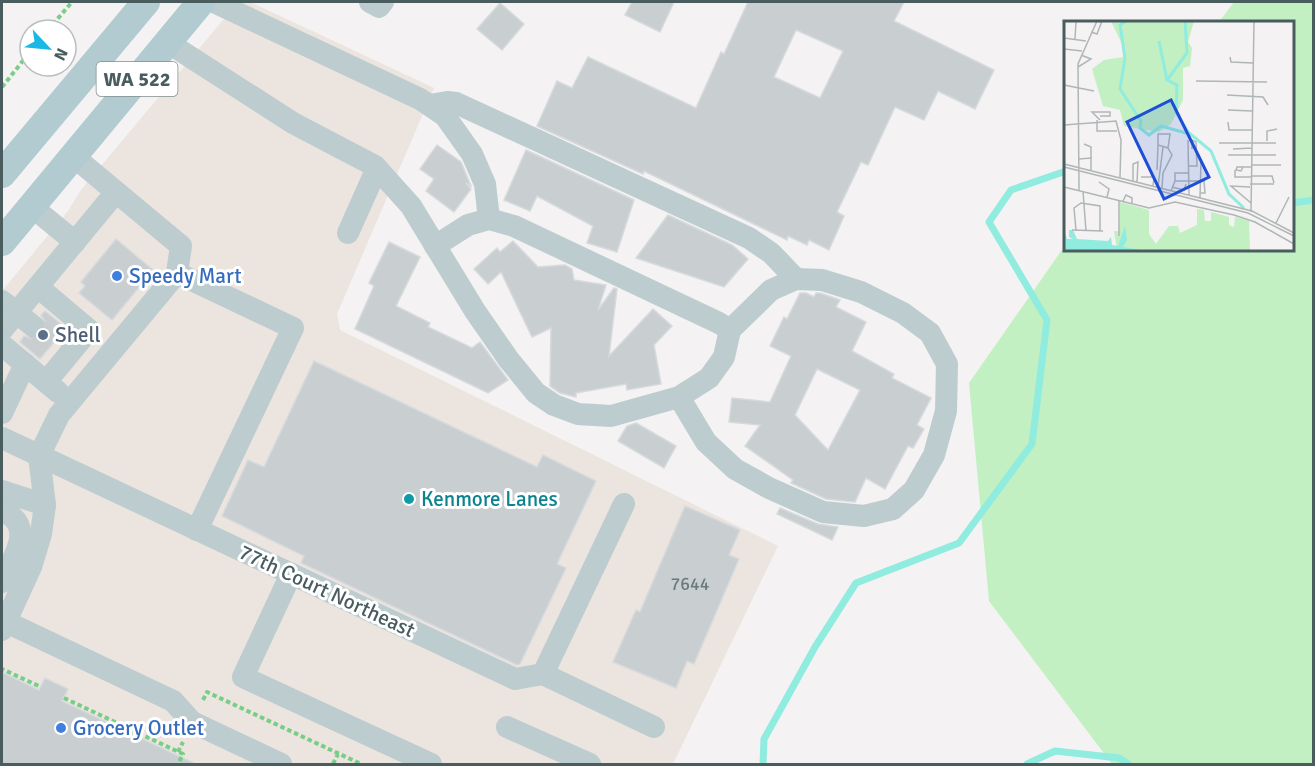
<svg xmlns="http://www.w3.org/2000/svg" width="1315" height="766" font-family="Signika,sans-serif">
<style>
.commercial{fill:#ebe4df}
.green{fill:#c2f0c3}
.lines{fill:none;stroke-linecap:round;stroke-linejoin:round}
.stream{stroke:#8fecdf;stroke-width:7}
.building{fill:#c9cfd1;stroke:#d6dadd;stroke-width:1.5;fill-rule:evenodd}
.minor-tunnel{stroke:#c9cdcd;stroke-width:22;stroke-dasharray:22 11;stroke-linecap:butt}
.path{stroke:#79ce87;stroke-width:4;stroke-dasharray:4.5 3;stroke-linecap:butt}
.minor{stroke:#bdccce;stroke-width:22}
.major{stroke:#b2cbd0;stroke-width:28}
.shop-dot{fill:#3f7fe0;stroke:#fff;stroke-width:2}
.service-dot{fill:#5c6f8a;stroke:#fff;stroke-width:2}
.culture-dot{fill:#0f9aa8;stroke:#fff;stroke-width:2}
.labels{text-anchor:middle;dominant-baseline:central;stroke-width:6;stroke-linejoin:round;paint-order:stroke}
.number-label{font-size:18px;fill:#697a7c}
.shield{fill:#fff;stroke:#808e8f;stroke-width:1.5}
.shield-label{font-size:20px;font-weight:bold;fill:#495d5f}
.shop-label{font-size:21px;fill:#366cbe;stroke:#fff;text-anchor:start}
.service-label{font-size:21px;fill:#4e5e75;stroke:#fff;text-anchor:start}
.culture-label{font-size:21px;fill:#0d838f;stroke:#fff;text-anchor:start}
.street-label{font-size:21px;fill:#495d5f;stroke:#fff}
.inset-river{fill:none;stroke:#8fecdf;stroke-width:3}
.inset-road{fill:none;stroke:#b0b6b7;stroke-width:1.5}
.view{fill:#1d4ed8;fill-opacity:0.15;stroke:#1d4ed8;stroke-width:3}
.inset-edge{fill:none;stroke:#495d5f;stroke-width:3}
</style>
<rect width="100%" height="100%" fill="#f4f2f2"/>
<polygon class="commercial" points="238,2 250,2 434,88 337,314 340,330 778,546 673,764 2,764 2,291 68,211 81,190"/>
<polygon class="green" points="1234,2 1313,2 1313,764 1112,764 989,601 969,383 1066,244 1066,249 1292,249 1292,22 1219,22"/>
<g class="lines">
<g class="stream">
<polyline points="1292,203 1314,200"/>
<polyline points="763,764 764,739 815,647 856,583 959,543 1032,444 1047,320 989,222 1011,190 1066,171"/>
<polyline points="1027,764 1055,751 1119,758 1128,764"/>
</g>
</g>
<g class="building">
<polygon points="632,2 674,2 660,32 625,15"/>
<path d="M748,2H904L894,21L994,70L975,109L938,91L924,120L895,107L868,165L861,162L837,212L844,216L829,250L809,240L807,245L788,236L787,240L644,171L643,174L537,126L557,81L572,88L588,57L696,108L721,52L724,54ZM796,30L843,51L820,98L774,77Z"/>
<polygon points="500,3 524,24 502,50 477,29"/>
<polygon points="437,145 461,162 471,186 466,183 471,189 454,212 426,191 434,179 420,169"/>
<polygon points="526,150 634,200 617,252 587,243 593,226 537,196 530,211 504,200"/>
<polygon points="668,215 732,245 748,259 724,287 636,258"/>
<polygon points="116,239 153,270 112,320 79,293 85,286 81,282"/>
<polygon points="513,241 538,267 565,265 572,269 574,280 606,285 598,310 614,288 617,289 609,356 653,309 672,326 654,345 661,384 627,390 626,384 576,393 576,397 560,393 550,386 551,328 532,337 501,272 488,284 474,269 497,248 500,252"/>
<polygon points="389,242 420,257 396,306 430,323 428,327 472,348 480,342 508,380 488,393 355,329 374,286 369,283"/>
<path d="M800,293H806L814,297L816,293H820L840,300L836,307L866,322L852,351L894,374L892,378L931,398L917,425L924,429L913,448L908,446L885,489L866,478L855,502L826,499L791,483L793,480L745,446L760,425L729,422L732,398L770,402L791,356L770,346L784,317L787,319ZM817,369L860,390L828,450L795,415Z"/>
<polygon points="45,311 66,328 40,359 20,342 24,336 32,339 38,338 43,335 46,327 45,321 41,315"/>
<polygon points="314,361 537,467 543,455 596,481 557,564 566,568 520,664 517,665 301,563 304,556 222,516 248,460 264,467"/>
<polygon points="636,423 676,446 664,468 618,441 627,426"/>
<polygon points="685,506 740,530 729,555 739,559 694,664 687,661 676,688 613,662 636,610 640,612"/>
<polygon points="780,508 818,524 838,527 832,540 777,514"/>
<polygon points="2,672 39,690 45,678 68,689 62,701 198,765 2,765"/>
</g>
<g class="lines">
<polyline class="minor-tunnel" points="33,326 53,343"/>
<g class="path">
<polyline points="48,30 72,2"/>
<polyline points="2,87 30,52"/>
<polyline points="2,671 2,669 41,687"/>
<polyline points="64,698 183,754 178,764"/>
<polyline points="203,700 207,692 361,764"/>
<polyline points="178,752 183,742"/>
<polyline points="333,764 338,754"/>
</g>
<g class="minor">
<polyline points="214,2 420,99 445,116 472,154 485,184 489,219"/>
<polyline points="370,2 379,7 383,2"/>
<polyline points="167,42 293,123 375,166 411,206 475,311 509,360 536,393 554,405 578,414 611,416 679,397 709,378 724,357 730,330 771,290 796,279 822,280 861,292 903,313 930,333 947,364 946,411 934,455 914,490 893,509 864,516 823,512 769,488 735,469 706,442 679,397"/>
<polyline points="430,105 447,102 456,103 749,238 771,253 796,279"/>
<polyline points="31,206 75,242"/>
<polyline points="348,233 377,168"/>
<polyline points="435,246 468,225 489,219 514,226 719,323 730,330"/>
<polyline points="177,273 293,328 197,530"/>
<polyline points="38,287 89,330 46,382"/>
<polyline points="2,301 33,326"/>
<polyline points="2,330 116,192"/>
<polyline points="2,345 58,392"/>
<polyline points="2,413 25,364"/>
<polyline points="2,438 515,679 543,674 654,727"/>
<polyline points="2,491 45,505"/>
<path d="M2,510C37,527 13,557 2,582"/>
<polyline points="291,574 243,677 431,764"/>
<polyline points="2,620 173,701 192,722 281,764"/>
<polyline points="2,630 31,567 41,534 45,505 39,456 59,415 177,273 181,246 73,156"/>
<polyline points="543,674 624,504"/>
<polyline points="507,727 590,764"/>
</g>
<g class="major">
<polyline points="2,174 146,2"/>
<polyline points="2,242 201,2"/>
</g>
</g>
<g class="shop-dot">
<circle cx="117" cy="276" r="6"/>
<circle cx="61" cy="728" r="6"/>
</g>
<circle class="service-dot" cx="43" cy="335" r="6"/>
<circle class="culture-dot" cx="409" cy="499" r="6"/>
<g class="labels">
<g class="number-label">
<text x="690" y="584">7644</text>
</g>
<rect class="shield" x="96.5" y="62" width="81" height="34" rx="4.5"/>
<g class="shield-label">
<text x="137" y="79">WA 522</text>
</g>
<g class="shop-label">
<text x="129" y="276">Speedy Mart</text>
<text x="73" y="728">Grocery Outlet</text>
</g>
<g class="service-label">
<text x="55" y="335">Shell</text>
</g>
<g class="culture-label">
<text x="421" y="499">Kenmore Lanes</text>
</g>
<g class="street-label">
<text transform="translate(327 591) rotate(25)">77th Court Northeast</text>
</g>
</g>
<g transform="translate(1064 21)">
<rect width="230" height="230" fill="#f4f2f2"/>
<path d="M47,0H130L124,21L128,27L126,45L119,47V79L107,103L95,111L60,105L56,89L39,85L28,48L40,39L59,36L58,23ZM56,181L85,189V213L92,223L105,205H114L116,212L133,204V188L140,189L141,200H147V191L165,196V204L170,206L171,196L179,198L185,200L186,229H53L50,210H55Z" fill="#c2f0c3"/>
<path d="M61,205L63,219L59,226L78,229H0V209L3,218H9L5,216V209H9L13,218L44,220L47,216L48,224L54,225Z" fill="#8fecdf"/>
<path class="inset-river" d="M62,0L56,4L61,37L56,68L77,100L76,107L85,114L97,105L122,112M121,0L123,32L103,59L113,64L112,91L124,111L147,130L165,173L180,187M95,20L103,59"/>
<path class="inset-road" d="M27,11L33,13L38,0M0,17L22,20M11,18L12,0M0,28L18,30M166,36L167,41L189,42M14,46L27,38L17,34M132,60L203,61M0,64L30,70M163,74L199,76L204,84M164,89L188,90M36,95H46V91H28L36,99M33,99V110H53M164,101L165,109H188M0,104L52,100L57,119L56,157M124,119L125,174M203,120V110L213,108M155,122H212M20,123L27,126V137M169,128L188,127M164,134H212M15,138L27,137V150M0,143L188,190L230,212M187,144H217M125,145H133L132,121L128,119V128M0,146L184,192L230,215M179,146L177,150L172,149L173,146H187M93,149L94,124M171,149V156H187M187,155H208L210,162M77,156H90L89,165M69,160V143L74,141L73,161M111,160V152H125M35,161L45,168L43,176M186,163H210M0,166L85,187L111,181L170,194L191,201L230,223M94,166L99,126M108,166L120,169L122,163M186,166L167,165L187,182M98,167L99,152L108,134L104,127L106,113H94V124L104,127M15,169L14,43L33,0M19,170L22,210M107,170L111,160H140L141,172H137M136,177L137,138M55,179V215M59,180L62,174L68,177V182M187,191L190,0M212,202L225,176M8,209L39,210M12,209L10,187L17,182L36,185V210"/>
<path class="view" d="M107,79L145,156L100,178L63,101Z"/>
<rect width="230" height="230" class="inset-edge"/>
</g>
<rect width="1315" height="766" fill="none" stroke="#495d5f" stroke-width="6"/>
<g transform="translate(48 48) rotate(116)"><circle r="28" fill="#ffffff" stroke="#b6bebf" stroke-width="1.5"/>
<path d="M0-4.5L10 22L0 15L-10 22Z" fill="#1ab9e5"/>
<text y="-9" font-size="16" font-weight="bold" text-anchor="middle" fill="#495d5f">N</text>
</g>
</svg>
